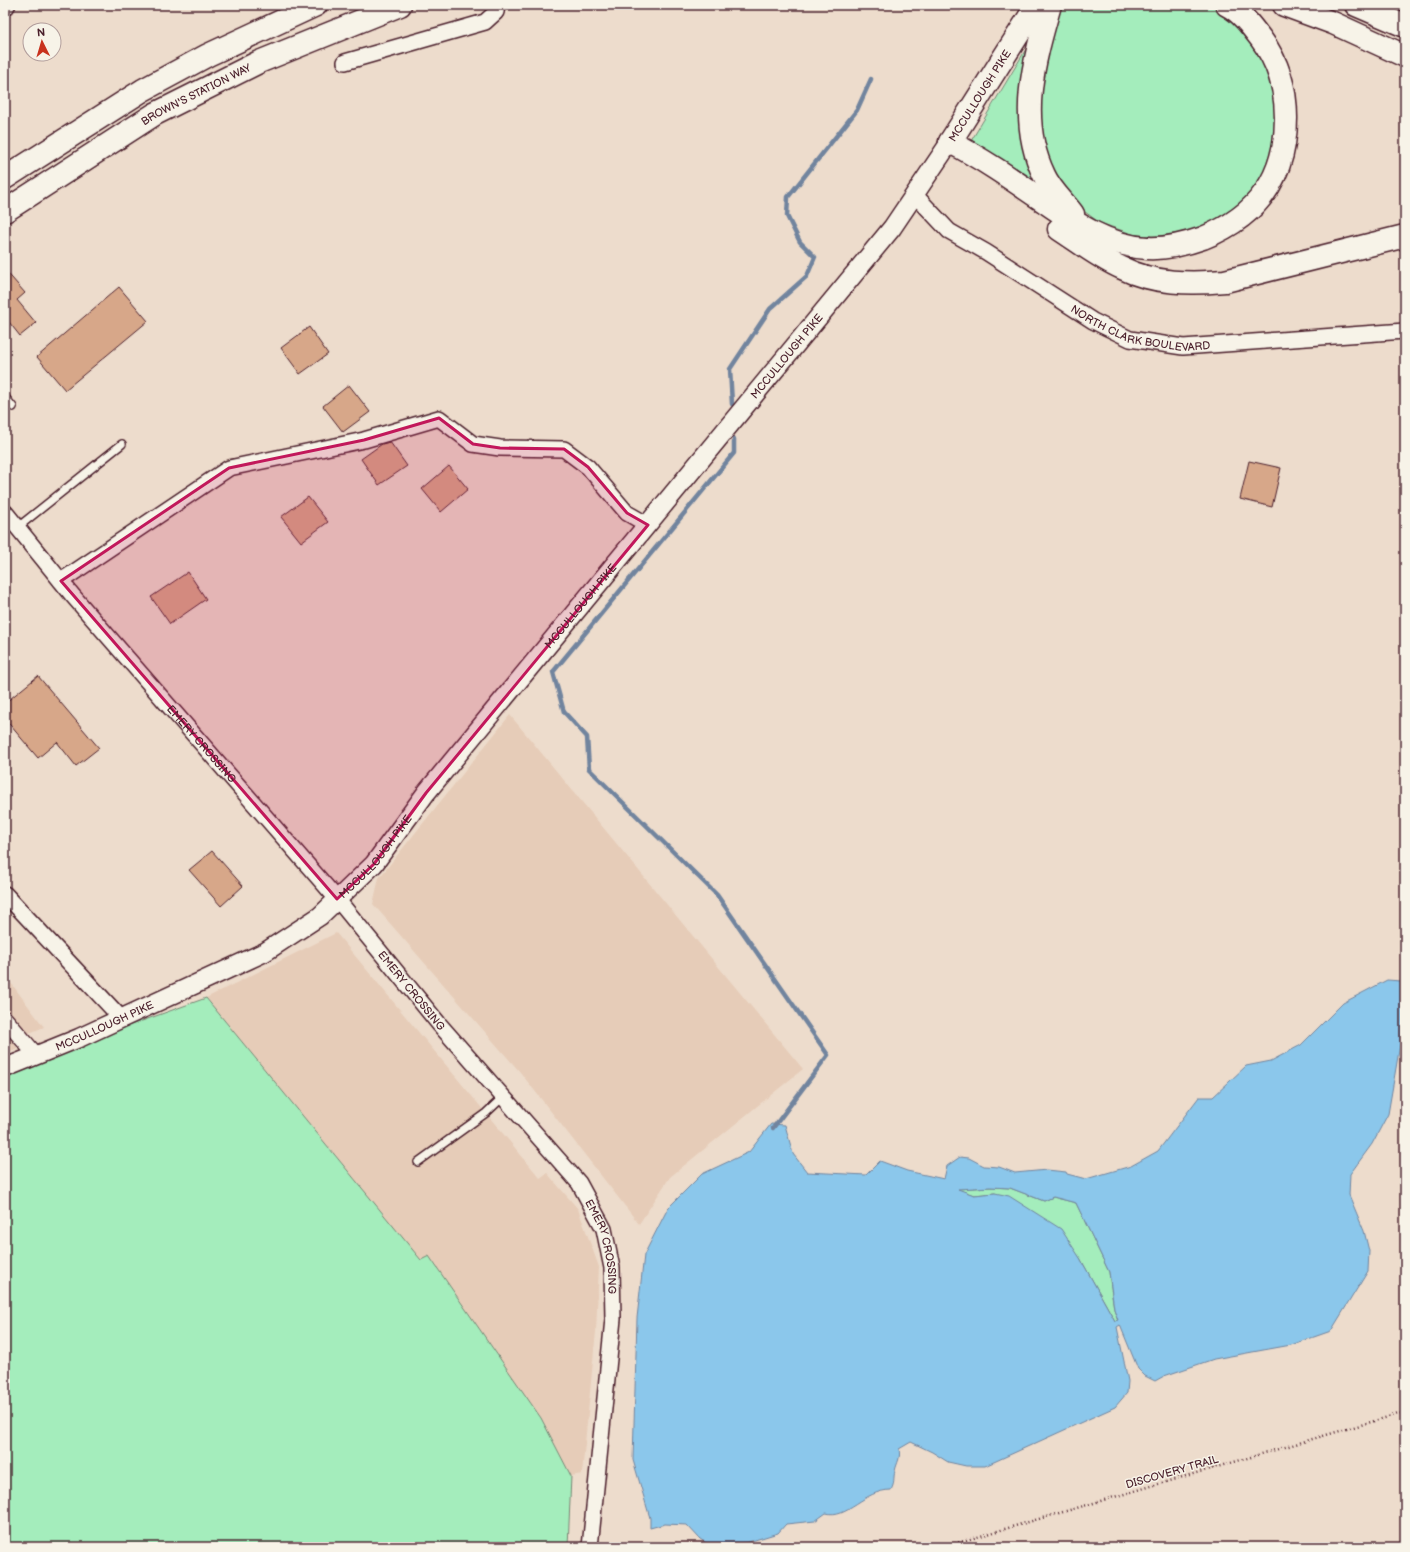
<svg xmlns="http://www.w3.org/2000/svg" width="1410" height="1552" font-family="'Balsamiq Sans',sans-serif">
<style>
.built{fill:#e6ccb8}
.green{fill:#a4edbc;stroke:#778674}
.water{fill:#8bc7eb;stroke:#71849e;fill-rule:evenodd}
.lines{fill:none;stroke-linecap:round;stroke-linejoin:round}
.stream{stroke:#71849e;stroke-width:4.5}
.building{fill:#d7a789;stroke:#4a1f2b}
.service-casing{stroke:#4a1f2b;stroke-width:10}
.minor-casing{stroke:#4a1f2b;stroke-width:18}
.tertiary-casing{stroke:#4a1f2b;stroke-width:21}
.primary-casing{stroke:#4a1f2b;stroke-width:25}
.path{stroke:#4a1f2b;stroke-width:2.5;stroke-dasharray:1 3;stroke-linecap:butt}
.service{stroke:#f7f3e8;stroke-width:7}
.minor{stroke:#f7f3e8;stroke-width:15}
.tertiary{stroke:#f7f3e8;stroke-width:18}
.primary{stroke:#f7f3e8;stroke-width:22}
.marked{fill:#c2185b;fill-opacity:0.2;stroke:#c2185b;stroke-width:3;stroke-linejoin:round}
.labels{text-anchor:middle;dominant-baseline:central;stroke-width:3;stroke-linejoin:round;paint-order:stroke}
.street-label{font-size:11px;fill:#4a1f2b;stroke:#f7f3e8}
</style>
<rect width="100%" height="100%" fill="#eddccc"/>
<filter id="ink" filterUnits="userSpaceOnUse"><feTurbulence type="fractalNoise" baseFrequency=".025" numOctaves="2"/><feDisplacementMap in="SourceGraphic" scale="8" xChannelSelector="R" yChannelSelector="G"/><feConvolveMatrix kernelMatrix="1 2 1 2 8 2 1 2 1" color-interpolation-filters="sRGB"/></filter>
<g filter="url(#ink)">
<g class="built">
<polygon points="510,715 803,1069 670,1177 639,1224 520,1072 373,904 379,878"/>
<polygon points="336,933 540,1178 547,1173 578,1209 599,1267 596,1331 582,1474 571,1476 541,1418 429,1256 421,1260 206,998"/>
<polygon points="5,975 44,1027 12,1040 18,1049 5,1054"/>
</g>
<g class="green">
<polygon points="1060,5 1211,5 1231,18 1265,58 1279,115 1268,166 1249,195 1236,208 1211,224 1185,233 1166,237 1135,235 1100,223 1077,206 1048,168 1035,103"/>
<polygon points="1035,34 1037,185 971,141"/>
<polygon points="206,998 421,1260 429,1256 541,1418 571,1476 568,1547 5,1547 5,1070"/>
<polygon points="991,1187 1010,1188 1044,1201 1053,1197 1076,1203 1109,1272 1114,1309 1118,1320 1115,1321 1080,1258 995,1193 974,1195 956,1189"/>
</g>
<path class="water" d="M1387,980L1401,981L1405,984V1016L1388,1114L1372,1144L1350,1174L1349,1195L1364,1231L1369,1251L1368,1271L1331,1331L1291,1345L1214,1359L1164,1376L1155,1381L1145,1376L1138,1369L1120,1325L1117,1327L1128,1381L1127,1393L1115,1407L985,1466H966L948,1462L932,1452L911,1442L899,1449C901,1458 897,1462 895,1471C893,1478 895,1483 891,1490C864,1490 847,1519 826,1513L815,1521L786,1524L778,1533L745,1543L713,1547L700,1539L687,1525L665,1524L650,1528V1518L633,1460L637,1318L644,1255L668,1208L702,1174L749,1152L771,1124L785,1125L793,1154L807,1172L866,1175L880,1161L907,1171L944,1179L947,1166L960,1157L969,1158L984,1166L999,1167L1015,1173L1047,1170L1066,1172L1067,1174L1086,1179L1131,1166L1158,1151L1199,1097H1213L1246,1066L1271,1061L1301,1045L1343,1003ZM990,1187L1010,1188L1044,1201L1053,1197L1076,1203L1109,1272L1114,1309L1118,1320L1115,1321L1080,1258L1061,1229L1009,1196L995,1193L974,1195L958,1189Z"/>
<g class="lines">
<g class="stream">
<polyline points="732,404 730,369 770,309 807,276 815,257 800,242 787,216 788,197 857,110 871,79"/>
<polyline points="734,439 734,453 553,672 564,712 587,737 589,769 717,895 828,1055 773,1128"/>
</g>
</g>
<g class="building">
<polygon points="5,270 25,293 17,300 36,323 20,336 5,317"/>
<polygon points="119,287 148,321 65,390 37,357"/>
<polygon points="309,327 328,354 300,374 281,348"/>
<polygon points="349,385 370,412 343,432 323,406"/>
<polygon points="390,442 407,466 379,485 361,459 382,444"/>
<polygon points="1249,461 1281,468 1272,507 1240,499"/>
<polygon points="449,466 468,489 441,512 422,489"/>
<polygon points="308,497 328,522 301,542 281,517"/>
<polygon points="188,572 206,599 170,624 151,597"/>
<polygon points="38,676 99,748 76,766 57,742 38,758 5,719 5,703"/>
<polygon points="212,851 243,886 221,906 189,870"/>
</g>
<g class="lines">
<g class="service-casing">
<g id="service">
<polyline points="5,397 13,407"/>
<polyline points="18,527 122,444"/>
<polyline points="418,1162 486,1113 503,1097"/>
</g>
</g>
<g class="minor-casing">
<g id="minor">
<polyline points="345,62 485,22 496,12 497,5"/>
<path id="s1" d="M915,195L949,231L986,252L1093,321L1130,339L1183,347L1405,331"/>
<path id="s2" d="M5,512L73,596L337,899L439,1024L579,1183L604,1229L612,1268L613,1319L590,1547"/>
<polyline points="61,581 229,468 364,440 439,418 473,444 500,448 564,449 588,467 627,513 648,525"/>
<polyline points="5,894 121,1018"/>
<polyline points="5,1019 36,1055"/>
</g>
</g>
<g class="tertiary-casing">
<g id="tertiary">
<polyline points="5,6 6,5"/>
<path id="s3" d="M5,1068L79,1038L265,952L320,916L374,864L426,793L892,228L950,142"/>
</g>
</g>
<g class="primary-casing">
<g id="primary">
<path d="M1050,5C1034,61 1017,119 1044,175C1050,189 1064,202 1073,214"/>
<polyline points="1284,5 1333,23 1405,56"/>
<polyline points="1356,5 1405,26"/>
<path d="M950,142C981,158 1010,178 1039,198C1071,220 1106,246 1147,248C1166,249 1186,244 1203,238C1258,216 1286,177 1286,118C1286,88 1279,63 1261,39C1252,27 1241,12 1227,5"/>
<path id="s4" d="M950,142L1037,5"/>
<polyline points="5,178 143,90 208,55 316,5"/>
<path id="s5" d="M5,211L155,114L259,62L400,5"/>
<path d="M1059,229C1079,242 1099,258 1122,268C1154,284 1190,284 1225,281L1405,236"/>
</g>
</g>
<polyline class="path" points="943,1547 1405,1412"/>
<use href="#service" class="service"/>
<use href="#minor" class="minor"/>
<use href="#tertiary" class="tertiary"/>
<use href="#primary" class="primary"/>
</g>
</g>
<path class="marked" d="M439,418L473,444L500,448L564,449L588,467L627,513L648,525L426,793L374,864L337,899L61,581L229,468L364,440Z"/>
<g class="labels">
<g class="street-label">
<text stroke="none"><textPath href="#s5" startOffset="224">BROWN'S STATION WAY</textPath></text>
<text stroke="none"><textPath href="#s4" startOffset="55">MCCULLOUGH PIKE</textPath></text>
<text stroke="none"><textPath href="#s1" startOffset="268">NORTH CLARK BOULEVARD</textPath></text>
<text stroke="none"><textPath href="#s3" startOffset="1080">MCCULLOUGH PIKE</textPath></text>
<text stroke="none"><textPath href="#s3" startOffset="756">MCCULLOUGH PIKE</textPath></text>
<text stroke="none"><textPath href="#s2" startOffset="304">EMERY CROSSING</textPath></text>
<text stroke="none"><textPath href="#s3" startOffset="432">MCCULLOUGH PIKE</textPath></text>
<text stroke="none"><textPath href="#s2" startOffset="628">EMERY CROSSING</textPath></text>
<text stroke="none"><textPath href="#s3" startOffset="108">MCCULLOUGH PIKE</textPath></text>
<text stroke="none"><textPath href="#s2" startOffset="952">EMERY CROSSING</textPath></text>
<text transform="translate(1172 1472) rotate(-16)">DISCOVERY TRAIL</text>
</g>
</g>
<rect width="1410" height="1552" fill="none" stroke="#f7f3e8" stroke-width="20"/>
<rect x="10" y="10" width="1390" height="1532" fill="none" stroke="#4a1f2b" stroke-width="1.5" filter="url(#ink)"/>
<g transform="translate(42 42) rotate(355)"><circle r="19" fill="#f7f3e8" stroke="#b29e9c"/>
<path d="M0-3L7 15L0 10L-7 15Z" fill="#c8321e"/>
<text y="-6" font-size="11" font-weight="bold" text-anchor="middle" fill="#4a1f2b">N</text>
</g>
</svg>
